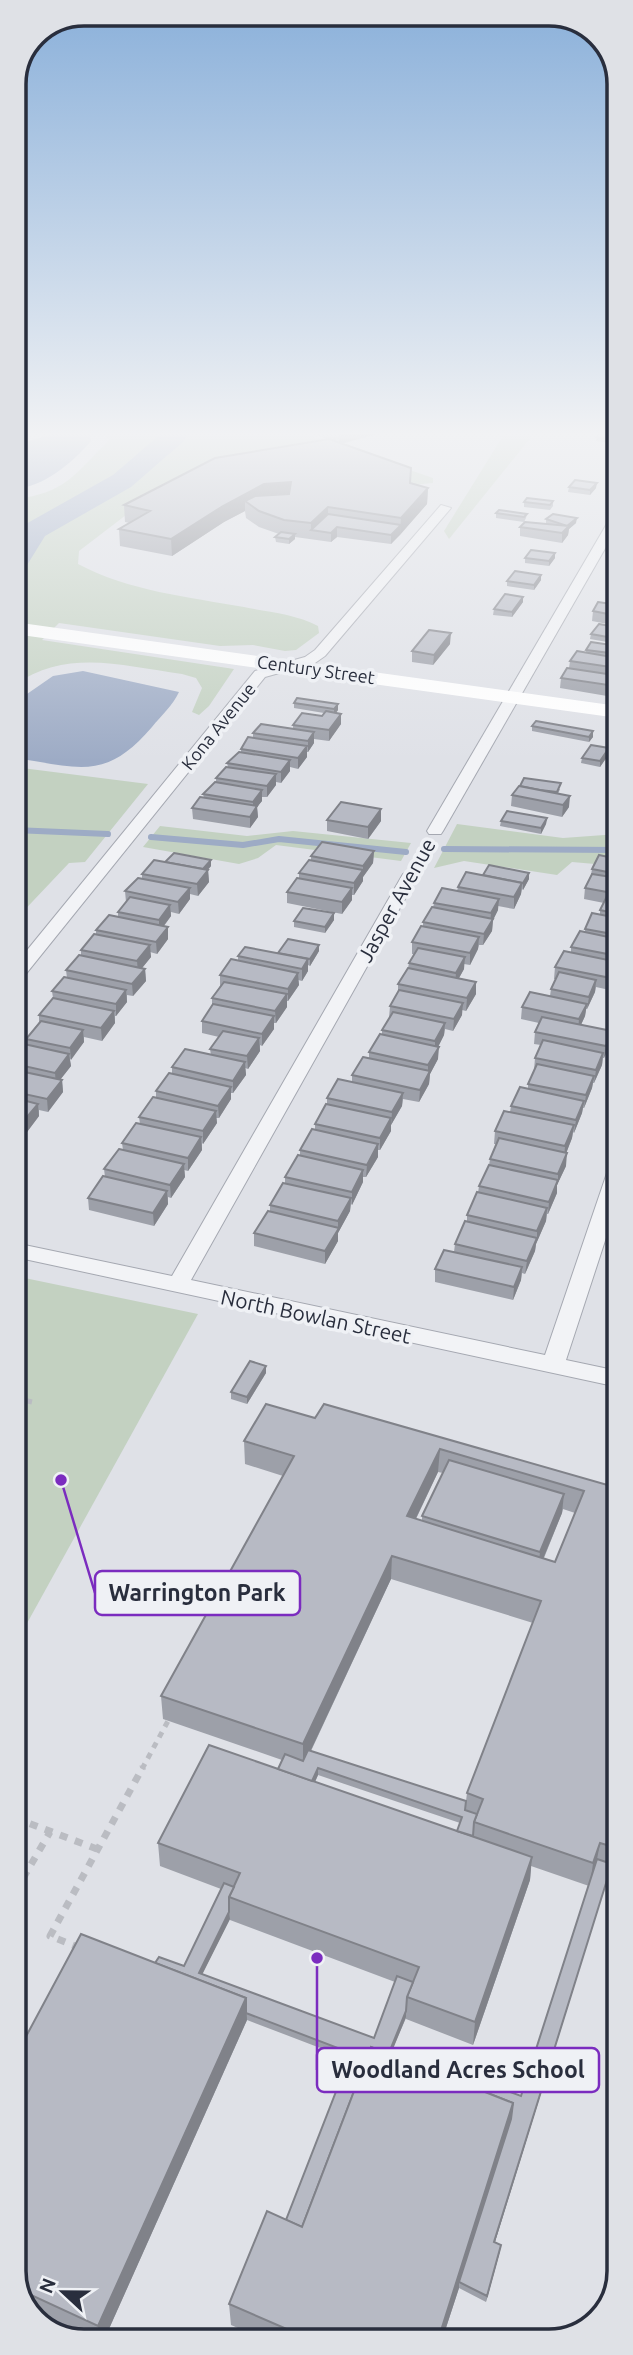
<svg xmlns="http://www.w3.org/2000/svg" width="633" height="2355" font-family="Ubuntu,sans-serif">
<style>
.green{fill:#c3d1c1}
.water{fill:#9dabc5}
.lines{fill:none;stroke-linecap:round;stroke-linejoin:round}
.stream{stroke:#9dabc5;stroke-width:6}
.river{fill:#9dabc5;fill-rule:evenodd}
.street-casing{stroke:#a5a8b1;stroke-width:2}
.path-far2{stroke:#babcc2;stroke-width:3.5;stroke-dasharray:4.5 4.5;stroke-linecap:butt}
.path-far1{stroke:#babcc2;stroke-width:5;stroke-dasharray:6 6;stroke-linecap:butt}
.path{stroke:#babcc2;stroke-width:7;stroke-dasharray:8 8;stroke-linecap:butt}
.street{fill:#f2f3f6;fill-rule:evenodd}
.secondary{fill:#fff;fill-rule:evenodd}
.wall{fill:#9da0a9;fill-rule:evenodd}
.shaded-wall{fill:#808289}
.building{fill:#b7bac4;stroke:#808289;stroke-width:2;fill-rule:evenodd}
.labels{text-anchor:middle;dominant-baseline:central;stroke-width:7;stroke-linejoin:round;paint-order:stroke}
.far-street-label{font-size:18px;fill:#292e3d;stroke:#eff1f5}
.street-label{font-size:21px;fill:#292e3d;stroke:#eff1f5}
.rim{fill:none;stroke:#292e3d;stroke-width:3.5}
.leader{fill:none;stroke:#7b2cbf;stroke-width:2.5}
.callout-dot{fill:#7b2cbf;stroke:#eff1f5;stroke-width:2.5}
.callout{fill:#eff1f5;stroke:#7b2cbf;stroke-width:2.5}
.callout-label{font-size:23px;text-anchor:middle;font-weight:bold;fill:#292e3d}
</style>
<rect width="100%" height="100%" fill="#dfe1e7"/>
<g class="green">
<path d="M102,431H296L433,478V483L130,512L79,551L78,564C129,591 188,597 244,607C268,612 296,614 318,626L319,633L296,650L285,651L253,645L220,646L59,623L42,640L234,669L209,706L199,715L192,712L202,688L196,678L182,674C122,666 68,648 14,685V499C65,494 75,474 109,440Z"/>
<polygon points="506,431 536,431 449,539 444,531"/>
<polygon points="14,767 148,784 85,862 69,863 15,920"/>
<polygon points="457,824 563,838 618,834 618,866 572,862 557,875 464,861 434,868"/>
<polygon points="160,826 247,836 293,831 411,843 401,861 276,845 258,858 239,864 143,847"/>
<polygon points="15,1276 198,1314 15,1645"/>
</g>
<g class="water">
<path d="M64,431H84L90,434L91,441C72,463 44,487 14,489V445Z"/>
<path d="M83,671L179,692C173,705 161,716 152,727C105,782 79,767 14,758V703L53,676Z"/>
</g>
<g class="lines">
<g class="stream">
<polyline points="14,830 108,834"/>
<polyline points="151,837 243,845 279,839 406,852"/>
<polyline points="444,849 618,850"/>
</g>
<polygon class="river" points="164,431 188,431 184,441 131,487 45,536 24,570 14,573 14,540 24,525 113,475"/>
<g class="street-casing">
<g id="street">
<polygon points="441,505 451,508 325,656 315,663 265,677 21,980 15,981 15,965 255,671 305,657 315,650"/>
<polygon points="618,511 618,526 443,831 441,834 429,834 427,831 612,515"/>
<polygon points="411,869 419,874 191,1280 545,1355 608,1170 618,1163 618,1201 566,1360 618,1371 618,1387 15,1257 15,1243 172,1276 403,874"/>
</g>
</g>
<polyline class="path-far2" points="418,861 428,844"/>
<g class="path-far1">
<polyline points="15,1398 32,1402"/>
<polyline points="142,1769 168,1721"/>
</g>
<g class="path">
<polyline points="15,1818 97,1849"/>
<polyline points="15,1892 50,1832"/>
<polyline points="80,1948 50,1936 143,1767"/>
</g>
<use href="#street" class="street"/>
<polygon class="secondary" points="14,622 618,706 618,718 14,634"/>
</g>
<g class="wall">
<polygon points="307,431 387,431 342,444 411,484 428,488 427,504 391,544 337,537 331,542 295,537 295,539 289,544 276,542 275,537 279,534 259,527 246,518 245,511 224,522 172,556 120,546 119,529 130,523 125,522 124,505 327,439"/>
<polygon points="618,432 618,444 596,441 597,437"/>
<polygon points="569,487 596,488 590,495 568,492"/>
<polygon points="553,501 553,506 550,510 524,507 524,502"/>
<polygon points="496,513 527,514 526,518 524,522 496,518"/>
<polygon points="546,519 576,523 569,529 568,535 562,543 520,536 520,527 546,524"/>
<polygon points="555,553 555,558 549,566 525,563 525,558"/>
<polygon points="541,575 541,580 534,590 507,586 507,581"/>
<polygon points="618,582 618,593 614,593 615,588"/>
<polygon points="523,597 523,602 512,617 493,615 494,609"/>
<polygon points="618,605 618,626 592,621 593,611"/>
<polygon points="618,631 613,643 590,639 591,634"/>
<polygon points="450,644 433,665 412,662 412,651"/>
<polygon points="618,646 618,675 616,679 613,678 613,686 607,696 560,688 561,678 569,668 570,661 586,653 586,650"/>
<polygon points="294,703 338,704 338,710 336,713 341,724 329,741 314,739 314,743 308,752 307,752 307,757 298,769 290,767 290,771 281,783 276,782 276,785 267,797 262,797 262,801 257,807 258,817 250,828 193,819 192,808 204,798 203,794 216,782 216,778 228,767 227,763 241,752 241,749 253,738 253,733 293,729 293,725 322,716 324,713 294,708"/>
<polygon points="532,726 593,731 593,737 589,742 532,731"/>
<polygon points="609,748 609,754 600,767 581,763 582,758"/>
<polygon points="560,789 558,794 569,807 562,817 511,806 512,795"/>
<polygon points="381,809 381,821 368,839 327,831 327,820"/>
<polygon points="547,818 546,824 541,834 500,826 501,821"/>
<polygon points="374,851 373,863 363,877 363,881 354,895 352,895 352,900 342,914 287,903 287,892 299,878 299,873 311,860 311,856"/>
<polygon points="618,859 618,983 614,991 596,987 595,992 587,1009 586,1009 585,1016 581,1025 610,1044 604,1058 603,1058 602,1065 594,1083 593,1083 592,1088 584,1108 583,1108 582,1113 574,1133 573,1132 572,1138 566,1153 566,1166 557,1185 557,1193 548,1214 547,1214 546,1221 536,1244 535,1251 525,1274 522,1273 521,1280 513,1300 435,1282 435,1269 454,1252 455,1244 467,1222 467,1215 478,1193 479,1186 489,1165 490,1159 496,1144 494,1144 495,1131 510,1112 511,1106 528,1089 528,1084 535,1070 534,1070 535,1058 541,1045 534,1044 535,1032 539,1023 521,1019 522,1007 550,996 551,989 556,979 554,979 555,967 571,952 571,947 585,932 585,929 600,915 600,910 604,903 584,899 585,888 591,875 592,869"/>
<polygon points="165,862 211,866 208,870 209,882 198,896 190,894 190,899 179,914 171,912 171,916 164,926 168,939 157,954 150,952 151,957 142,968 145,969 146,981 133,996 127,995 127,1002 116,1016 115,1016 115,1023 102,1041 84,1037 84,1042 70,1060 71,1066 60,1080 62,1080 63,1092 48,1112 39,1110 39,1116 24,1136 15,1133 15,1042 27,1045 26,1039 39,1022 39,1015 53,998 52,991 67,978 66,970 81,956 81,950 96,935 96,930 118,917 118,912 126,902 125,891 142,878 142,874"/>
<polygon points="483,875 529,879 523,890 522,889 521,894 514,909 498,906 498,910 493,920 492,931 483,945 479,945 478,949 470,965 464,964 464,969 459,978 476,982 476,994 466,1011 462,1010 462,1015 453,1031 445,1029 444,1035 438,1047 438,1059 430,1074 429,1084 419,1102 403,1099 402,1106 391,1125 391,1131 380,1150 378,1150 378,1157 366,1177 363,1177 363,1182 352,1205 351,1204 350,1211 338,1233 338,1241 325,1264 254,1246 254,1233 270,1211 270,1205 285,1183 285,1177 300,1156 300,1150 315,1130 315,1124 327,1105 327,1098 352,1082 352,1075 369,1059 369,1052 382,1035 382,1030 389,1018 390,1006 398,993 398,984 408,968 409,963 414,954 412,954 412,942 423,927 423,922 433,908 434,903 457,891 458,887"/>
<polygon points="334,913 334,920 325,933 294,927 294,921"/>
<polygon points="319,951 310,966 308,965 308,971 302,981 298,980 299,985 288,1001 287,1001 287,1007 276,1023 274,1023 274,1029 262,1046 260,1045 260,1051 248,1069 245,1068 246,1075 233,1093 231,1093 231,1099 219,1118 216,1118 217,1123 203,1144 202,1143 202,1150 188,1171 184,1170 185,1177 171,1198 168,1197 168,1204 154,1226 89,1210 88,1198 105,1177 104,1169 123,1150 122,1143 140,1124 139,1117 156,1098 156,1091 172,1074 172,1067 211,1055 210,1049 219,1037 202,1033 202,1021 212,1006 212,998 220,986 220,975 238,961 238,956"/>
<polygon points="266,1366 266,1373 247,1404 231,1399 231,1392"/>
<path d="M315,1418L618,1488L619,1852L613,1871L610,1870L495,2242L500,2251L486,2302L459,2288L442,2340H266L231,2325L229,2304L286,2220L349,2059L247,2020L104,2340H90L32,2314L15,2285L155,1963L184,1966L221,1889L160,1866L158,1843L278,1769L282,1760L163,1719L161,1696L283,1476L245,1464L244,1441ZM438,1472L443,1473L422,1516V1521L416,1519ZM563,1509L575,1513L555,1562L544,1558L562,1513ZM391,1579L533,1623L467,1793L466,1801L311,1751ZM318,1775L460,1823L457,1831L315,1782ZM531,1866L589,1886L521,2096L393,2048L406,2018V2019L473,2045L530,1880ZM230,1919V1920L395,1982L374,2038L202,1974Z"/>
</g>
<g class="shaded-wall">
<polygon points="339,431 387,431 339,444"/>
<polygon points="291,482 291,498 245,501 245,511 224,522 172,556 171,539 223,506 264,484"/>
<polygon points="597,483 596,488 590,495 590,490"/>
<polygon points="428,488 427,504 400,535 401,518"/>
<polygon points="328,507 328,524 311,530 311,539 311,523"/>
<polygon points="577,518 576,523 569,529 568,535 562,543 562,533 567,526"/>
<polygon points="401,525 400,535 391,544 391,535"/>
<polygon points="337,527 337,537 331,542 331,533"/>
<polygon points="295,534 295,539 289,544 289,539"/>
<polygon points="555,553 555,558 549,566 549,561"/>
<polygon points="541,575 541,580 534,590 534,585"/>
<polygon points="523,597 523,602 512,617 512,612"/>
<polygon points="618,632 618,637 613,643 613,638"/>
<polygon points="451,633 450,644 433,665 434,655"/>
<polygon points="614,675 613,686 607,696 608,685"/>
<polygon points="338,704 338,710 334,715 334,709"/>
<polygon points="341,714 341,724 329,741 329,730"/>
<polygon points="593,731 593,737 589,742 589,737"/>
<polygon points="314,732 314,743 308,752 308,741"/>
<polygon points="307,746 307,757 298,769 298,758"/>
<polygon points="609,748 609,754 600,767 600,761"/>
<polygon points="290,760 290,771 281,783 281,772"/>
<polygon points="276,774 276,785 267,797 267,786"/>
<polygon points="262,790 262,801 257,807 258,817 250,828 250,817 253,813 253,802"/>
<polygon points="570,796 569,807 562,817 563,805"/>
<polygon points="381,809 381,821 368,839 368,827"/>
<polygon points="547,818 546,824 541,834 541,828"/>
<polygon points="374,851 373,863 363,877 363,866"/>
<polygon points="211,860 211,866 202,876 202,870"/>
<polygon points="208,870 209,882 198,896 197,884"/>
<polygon points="363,870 363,881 354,895 354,883"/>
<polygon points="529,873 529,879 523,890 523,883"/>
<polygon points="522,883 521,894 514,909 514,897"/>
<polygon points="190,888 190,899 179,914 178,902"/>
<polygon points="352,888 352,900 342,914 342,902"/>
<polygon points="499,899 498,910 493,920 492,931 483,945 484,934 490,924 491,913"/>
<polygon points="170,905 171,916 159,932 159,920"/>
<polygon points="334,913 334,920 325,933 325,927"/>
<polygon points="168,927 168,939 157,954 156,942"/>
<polygon points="479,937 478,949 470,965 470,953"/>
<polygon points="150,945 151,957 138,973 137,961"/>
<polygon points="319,945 319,951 310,966 310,959"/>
<polygon points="465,957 464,969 455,985 456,973"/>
<polygon points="308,959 308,971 302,981 302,969"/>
<polygon points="145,969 146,981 133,996 132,984"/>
<polygon points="298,973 299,985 288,1001 288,989"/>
<polygon points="618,974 618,983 614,991 616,979"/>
<polygon points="596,980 595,992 587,1009 589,997"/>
<polygon points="476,982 476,994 466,1011 467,998"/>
<polygon points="126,990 127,1002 116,1016 116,1004"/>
<polygon points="287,994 287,1007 276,1023 275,1011"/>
<polygon points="463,1003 462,1015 453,1031 454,1019"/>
<polygon points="587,1004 585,1016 578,1031 579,1019"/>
<polygon points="114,1011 115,1023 102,1041 101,1028"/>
<polygon points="274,1016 274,1029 262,1046 262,1034"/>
<polygon points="445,1023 444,1035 435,1053 435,1041"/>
<polygon points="83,1030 84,1042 71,1060 70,1048"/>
<polygon points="612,1031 610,1044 604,1058 606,1046"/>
<polygon points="259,1038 260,1051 248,1069 247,1056"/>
<polygon points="439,1047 438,1059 430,1074 429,1084 419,1102 420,1090 428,1075 428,1065"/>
<polygon points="603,1053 602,1065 594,1083 596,1070"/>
<polygon points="69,1054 71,1066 56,1085 55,1073"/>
<polygon points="245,1062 246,1075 233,1093 233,1081"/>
<polygon points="594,1076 592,1088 584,1108 586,1095"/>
<polygon points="62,1080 63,1092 48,1112 47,1099"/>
<polygon points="231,1087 231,1099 219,1118 218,1106"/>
<polygon points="403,1093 402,1106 391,1125 392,1112"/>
<polygon points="584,1101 582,1113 574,1133 576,1120"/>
<polygon points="38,1104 39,1116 24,1136 22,1123"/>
<polygon points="216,1111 217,1123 203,1144 203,1131"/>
<polygon points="391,1118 391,1131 380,1150 380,1138"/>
<polygon points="574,1125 572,1138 564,1159 565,1146"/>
<polygon points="201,1137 202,1150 188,1171 188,1158"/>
<polygon points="378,1144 378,1157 366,1177 367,1165"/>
<polygon points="567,1153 566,1166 557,1185 557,1193 548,1214 549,1202 558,1181 558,1174"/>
<polygon points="184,1164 185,1177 171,1198 170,1185"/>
<polygon points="363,1170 363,1182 352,1205 352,1192"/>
<polygon points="167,1191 168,1204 154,1226 153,1213"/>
<polygon points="351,1198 350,1211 338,1233 338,1241 325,1264 325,1251 338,1229 338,1221"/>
<polygon points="547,1208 546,1221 536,1244 535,1251 525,1274 527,1261 537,1238 537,1231"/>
<polygon points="522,1267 521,1280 513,1300 514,1287"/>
<polygon points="24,1305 25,1311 15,1328 15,1320"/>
<polygon points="266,1366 266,1373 247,1404 247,1397"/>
<polygon points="440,1449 438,1472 406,1539 407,1516"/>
<polygon points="564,1494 562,1513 538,1571 540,1552"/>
<polygon points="392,1556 391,1579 303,1767 303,1744"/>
<polygon points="318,1768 318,1775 306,1802 306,1795"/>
<polygon points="619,1842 619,1852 613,1871 617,1848"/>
<polygon points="600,1843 596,1865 590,1886 593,1863"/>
<polygon points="532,1857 530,1880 473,2045 475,2022"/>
<polygon points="612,1864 610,1870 493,2248 494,2242"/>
<polygon points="229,1912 230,1919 200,1979 199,1973"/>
<polygon points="246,1998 247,2020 104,2340 101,2340 98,2326"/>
<polygon points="406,2011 406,2017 391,2054 391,2048"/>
<polygon points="513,2103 511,2125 459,2282 459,2288 442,2340 438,2340"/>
<polygon points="501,2245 500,2251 486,2302 487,2296"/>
</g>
<g class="building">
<polygon points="601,431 618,432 618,439 597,437"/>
<polygon points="329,439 411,468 410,483 428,488 401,518 328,507 311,523 284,520 259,511 245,501 255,496 289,494 291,482 264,484 223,506 171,539 119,529 150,511 124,505 215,458"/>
<polygon points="575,480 597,483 590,490 569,487"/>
<polygon points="527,498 553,501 550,505 524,502"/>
<polygon points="499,510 527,514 524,517 496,513"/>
<polygon points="328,514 401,525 391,535 337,527 331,533 311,530"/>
<polygon points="553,514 577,518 567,526 546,519"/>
<polygon points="525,522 569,526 562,533 520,527"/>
<polygon points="281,532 295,534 289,539 275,537"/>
<polygon points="531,550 555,553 549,561 525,558"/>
<polygon points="515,571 541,575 534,585 507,581"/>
<polygon points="505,594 523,597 512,612 494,609"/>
<polygon points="598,602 618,605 618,616 593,611"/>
<polygon points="599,624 610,626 608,629 618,631 618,632 613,638 591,634"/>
<polygon points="429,630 451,633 434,655 412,651"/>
<polygon points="591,642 618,646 618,654 586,650"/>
<polygon points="577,651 618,658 618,666 617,668 570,661"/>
<polygon points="567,668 614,675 608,685 561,678"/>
<polygon points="297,698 338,704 334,709 294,703"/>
<polygon points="326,711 341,714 329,730 293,725 302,713 322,716"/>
<polygon points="536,721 593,731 589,737 532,726"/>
<polygon points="261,724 314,732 308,741 253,733"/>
<polygon points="248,737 307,746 298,758 241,749"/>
<polygon points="591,745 609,748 600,761 582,758"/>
<polygon points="239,752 290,760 281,772 227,763"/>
<polygon points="226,767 276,774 267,786 216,778"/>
<polygon points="524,778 561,783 557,792 540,790 520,786"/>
<polygon points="215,782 262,790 253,802 203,794"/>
<polygon points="519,786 570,796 563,805 512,795"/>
<polygon points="200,797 257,806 250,817 192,808"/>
<polygon points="341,802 381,809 368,827 327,820"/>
<polygon points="507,811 547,818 541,828 501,821"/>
<polygon points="322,842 374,851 363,866 311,856"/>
<polygon points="174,853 211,860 203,869 165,862"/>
<polygon points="599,855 618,859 618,874 592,869"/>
<polygon points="154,860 208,870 197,884 142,874"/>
<polygon points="309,860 363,870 354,883 299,873"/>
<polygon points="489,865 529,873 523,883 483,875"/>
<polygon points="466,872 522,883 514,897 458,887"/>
<polygon points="592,874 618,878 618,894 585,888"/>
<polygon points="138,878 190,888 178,902 125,891"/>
<polygon points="297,878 352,888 342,902 287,892"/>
<polygon points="442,888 499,899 491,913 434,903"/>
<polygon points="607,896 618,898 618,914 600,910"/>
<polygon points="130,897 170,905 159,920 118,912"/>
<polygon points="432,907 493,919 484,934 423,922"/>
<polygon points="303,908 334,913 325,927 294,921"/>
<polygon points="592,913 618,918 618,935 585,929"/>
<polygon points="109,915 168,927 156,942 96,930"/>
<polygon points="421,926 479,937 470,953 412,942"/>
<polygon points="580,931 618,939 618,956 571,947"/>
<polygon points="94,934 150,945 137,961 81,950"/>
<polygon points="288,939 319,945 310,959 278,953"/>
<polygon points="245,947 308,959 302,969 238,956"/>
<polygon points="418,948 465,957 456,973 409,963"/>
<polygon points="564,951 618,962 618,974 616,979 555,967"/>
<polygon points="79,955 145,969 132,984 66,970"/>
<polygon points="231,959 298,973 288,989 220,975"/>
<polygon points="408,968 476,982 467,998 398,984"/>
<polygon points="559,972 596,980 589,997 551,989"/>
<polygon points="64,977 126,990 116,1004 52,991"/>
<polygon points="224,982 287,994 275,1011 212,998"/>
<polygon points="399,990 463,1003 454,1019 390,1006"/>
<polygon points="530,992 587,1004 579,1019 522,1007"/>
<polygon points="53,998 114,1011 101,1028 39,1015"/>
<polygon points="213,1004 274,1016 262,1034 202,1021"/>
<polygon points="393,1012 445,1023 435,1041 382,1030"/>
<polygon points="542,1017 612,1031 606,1046 535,1032"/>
<polygon points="41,1021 83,1030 70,1048 26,1039"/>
<polygon points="223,1031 259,1038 247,1056 210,1049"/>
<polygon points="380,1034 439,1047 428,1065 369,1052"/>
<polygon points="543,1040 603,1053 596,1070 535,1058"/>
<polygon points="15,1042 69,1054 55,1073 15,1064"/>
<polygon points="185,1049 245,1062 233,1081 172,1067"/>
<polygon points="363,1057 430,1071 420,1090 352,1075"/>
<polygon points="537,1064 594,1076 586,1095 528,1084"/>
<polygon points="15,1070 62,1080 47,1099 15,1092"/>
<polygon points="169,1073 231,1087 218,1106 156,1091"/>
<polygon points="338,1079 403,1093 392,1112 327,1098"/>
<polygon points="520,1087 584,1101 576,1120 511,1106"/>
<polygon points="153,1097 216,1111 203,1131 139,1117"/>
<polygon points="15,1098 38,1104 22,1123 15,1121"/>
<polygon points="326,1104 391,1118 380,1138 315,1124"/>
<polygon points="504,1111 574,1125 565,1146 495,1131"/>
<polygon points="136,1123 201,1137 188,1158 122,1143"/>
<polygon points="312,1129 378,1144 367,1165 300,1150"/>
<polygon points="499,1138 567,1153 558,1174 490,1159"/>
<polygon points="119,1149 184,1164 170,1185 104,1169"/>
<polygon points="298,1155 363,1170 352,1192 285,1177"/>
<polygon points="489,1165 558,1180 549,1202 479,1186"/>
<polygon points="103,1176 167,1191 153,1213 88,1198"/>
<polygon points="283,1183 351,1198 338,1221 270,1205"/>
<polygon points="477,1192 547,1208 537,1231 467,1215"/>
<polygon points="268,1211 339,1228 325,1251 254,1233"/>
<polygon points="465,1221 537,1238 527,1261 455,1244"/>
<polygon points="444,1250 522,1267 514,1287 435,1269"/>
<polygon points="15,1303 24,1305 15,1320"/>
<polygon points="250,1361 266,1366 247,1397 231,1392"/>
<path d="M266,1404L315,1418L324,1404L618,1488L619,1842L617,1848L600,1843L593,1863L474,1822L483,1799L467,1793L541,1601L392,1556L303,1744L161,1696L294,1456L244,1441ZM440,1449L584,1491L555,1562L407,1516Z"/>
<polygon points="449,1460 564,1494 540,1552 422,1516"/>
<polygon points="209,1745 532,1857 475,2022 407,1997 419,1967 229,1897 240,1873 158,1843"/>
<polygon points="308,1750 466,1801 465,1810 477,1814 474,1822 473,1836 457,1831 462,1817 318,1768 312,1781 278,1769 285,1754 303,1761"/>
<polygon points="597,1859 612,1864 494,2242 501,2245 487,2296 459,2282 511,2119 513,2103 371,2047 302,2227 286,2220 351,2053 246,2013 246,1998 155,1963 159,1957 184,1966 224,1883 234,1887 229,1897 229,1912 199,1973 374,2038 397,1976 413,1982 407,1997 406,2011 391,2048 521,2096"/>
<polygon points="81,1934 246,1998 98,2326 18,2289 15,2285 15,2057"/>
<polygon points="371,2047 513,2103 438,2340 312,2340 229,2304 267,2211 302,2227"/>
</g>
<linearGradient id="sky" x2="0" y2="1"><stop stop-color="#8ab0da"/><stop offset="0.57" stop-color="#f1f2f4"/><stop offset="1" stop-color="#f1f2f4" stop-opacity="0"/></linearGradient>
<rect width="633" height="761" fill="url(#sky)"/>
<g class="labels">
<g class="far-street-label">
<text transform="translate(316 669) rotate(8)">Century Street</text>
<text transform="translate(218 726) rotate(-51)">Kona Avenue</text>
</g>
<g class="street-label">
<text transform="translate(396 900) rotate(-61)">Jasper Avenue</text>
<text transform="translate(316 1316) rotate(12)">North Bowlan Street</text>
</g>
</g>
<path d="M0 0H633V2355H0ZM84 26H549A58 58 0 0 1 607 84V2271A58 58 0 0 1 549 2329H84A58 58 0 0 1 26 2271V84A58 58 0 0 1 84 26Z" fill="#dfe1e6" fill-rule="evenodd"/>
<path class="rim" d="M84 26H549A58 58 0 0 1 607 84V2271A58 58 0 0 1 549 2329H84A58 58 0 0 1 26 2271V84A58 58 0 0 1 84 26Z"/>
<path class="leader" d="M61 1480L95 1593M317 1958L317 2070"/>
<g class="callout-dot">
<circle cx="61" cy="1480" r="7"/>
<circle cx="317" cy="1958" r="7"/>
</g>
<g class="callout">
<rect x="95" y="1571" width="205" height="44" rx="7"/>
<rect x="317" y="2048" width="282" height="44" rx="7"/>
</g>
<g class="callout-label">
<text x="197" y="1601">Warrington Park</text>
<text x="458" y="2078">Woodland Acres School</text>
</g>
<g transform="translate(63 2292) rotate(292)" stroke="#eff1f5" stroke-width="5" paint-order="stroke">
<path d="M0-5L12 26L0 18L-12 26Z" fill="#292e3d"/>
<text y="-10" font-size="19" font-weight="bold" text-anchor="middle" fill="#292e3d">N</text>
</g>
</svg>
